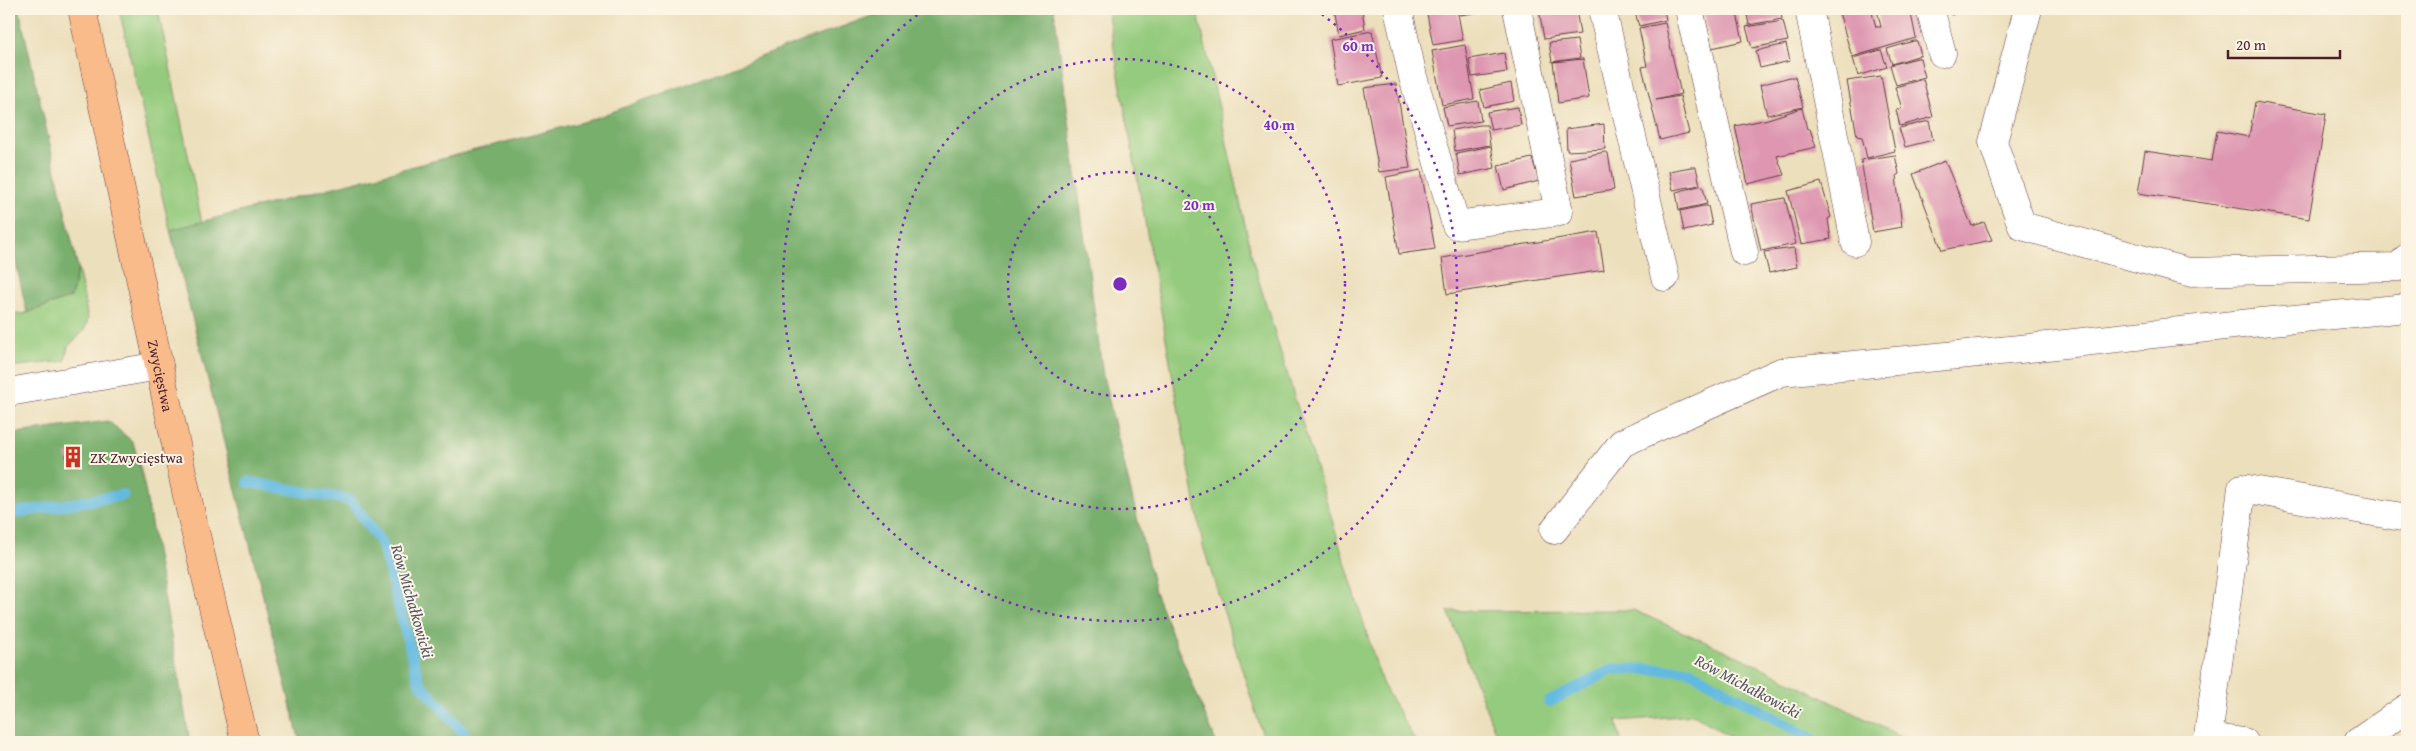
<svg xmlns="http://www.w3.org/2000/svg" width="2416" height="751" font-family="'Gentium Book Plus',serif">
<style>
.green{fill:#95cb7e;stroke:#707554}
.forest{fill:#78af6d;stroke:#61674c}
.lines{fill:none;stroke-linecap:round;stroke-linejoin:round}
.stream{stroke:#64bae1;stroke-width:11}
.building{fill:#de96b1}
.minor-casing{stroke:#623c41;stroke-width:29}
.major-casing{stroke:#623c41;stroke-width:29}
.minor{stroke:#fff;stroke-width:28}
.major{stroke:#fabb8b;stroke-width:28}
.ring{fill:none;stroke:#7b2cbf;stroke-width:2.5;stroke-dasharray:2.5 5}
.labels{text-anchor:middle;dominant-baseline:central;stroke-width:4;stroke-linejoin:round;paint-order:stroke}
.street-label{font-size:15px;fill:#4a1f2b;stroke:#fcf5e5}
.poi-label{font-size:15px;fill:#4a1f2b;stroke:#fcf5e5;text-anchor:start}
.water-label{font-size:16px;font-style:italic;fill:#53556b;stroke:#fcf5e5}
.centre{fill:#7b2cbf;stroke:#fcf5e5;stroke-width:2.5}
.ring-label{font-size:15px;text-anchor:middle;font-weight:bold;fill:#7b2cbf;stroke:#fcf5e5;stroke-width:4;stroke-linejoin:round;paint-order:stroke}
</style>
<rect width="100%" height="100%" fill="#fcf5e5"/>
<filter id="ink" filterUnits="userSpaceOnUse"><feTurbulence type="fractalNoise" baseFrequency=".02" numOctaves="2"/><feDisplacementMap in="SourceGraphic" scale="10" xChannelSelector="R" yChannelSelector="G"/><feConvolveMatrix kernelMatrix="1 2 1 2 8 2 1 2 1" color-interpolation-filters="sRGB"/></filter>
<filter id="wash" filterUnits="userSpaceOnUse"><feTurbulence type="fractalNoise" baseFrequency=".0096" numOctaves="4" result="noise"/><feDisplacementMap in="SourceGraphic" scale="20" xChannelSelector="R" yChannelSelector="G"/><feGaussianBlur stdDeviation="1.12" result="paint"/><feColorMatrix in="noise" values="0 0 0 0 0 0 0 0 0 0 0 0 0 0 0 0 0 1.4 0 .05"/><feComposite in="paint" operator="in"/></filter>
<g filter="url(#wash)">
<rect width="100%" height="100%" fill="#ecdfbc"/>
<g class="green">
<polygon points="119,9 158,9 202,223 170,230"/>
<polygon points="1107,9 1197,9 1254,265 1382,683 1416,742 1265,742 1203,546"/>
<polygon points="78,268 88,319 84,331 68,346 65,361 9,367 9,315 27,313 71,297"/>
<polygon points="1633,610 1751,662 1912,742 1738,742 1695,715 1617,721 1621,742 1499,742 1448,611"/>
</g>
<g class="forest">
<polygon points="9,9 19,9 78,268 71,297 27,313 9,230"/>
<polygon points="890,9 1054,9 1103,376 1155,592 1216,742 300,742 170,230 590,120"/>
<polygon points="108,421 133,442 143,478 190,742 9,742 9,434"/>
</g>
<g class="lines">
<g class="stream">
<polyline points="248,482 350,500 382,544 419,682 472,742"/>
<polyline points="9,514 123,495"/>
<polyline points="1549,702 1613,669 1688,670 1818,742"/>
</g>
</g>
<g id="blocks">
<g class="building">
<polygon points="1334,9 1362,9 1365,29 1339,35"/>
<polygon points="1426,9 1457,9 1463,40 1433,45"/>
<polygon points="1459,9 1492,9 1492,10 1460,15"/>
<polygon points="1539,9 1576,9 1580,34 1544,39"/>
<polygon points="1634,9 1664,9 1666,20 1639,26"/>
<polygon points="1703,9 1736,9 1743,41 1712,48"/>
<polygon points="1746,9 1780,9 1782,19 1749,25"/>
<polygon points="1838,9 1871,9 1876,27 1881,27 1877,10 1910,9 1916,38 1852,57"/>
<polygon points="1949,9 1970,9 1951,15"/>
<polygon points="1783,21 1788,41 1752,48 1746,27"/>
<polygon points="1665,23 1681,94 1656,100 1680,96 1689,133 1660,140 1642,67 1647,66 1639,28"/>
<polygon points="1372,31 1382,78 1338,86 1330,39"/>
<polygon points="1577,40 1580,58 1552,62 1549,43"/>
<polygon points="1914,41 1917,41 1921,55 1892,64 1887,49"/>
<polygon points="1786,44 1790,61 1760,68 1756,51"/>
<polygon points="1465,45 1474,99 1442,105 1432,51"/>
<polygon points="1881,50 1887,67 1858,76 1853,58"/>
<polygon points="1504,53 1507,72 1472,77 1469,59"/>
<polygon points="1917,58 1920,58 1925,77 1896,85 1890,65"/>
<polygon points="1583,59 1589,98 1558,103 1553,62"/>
<polygon points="1881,76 1895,151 1867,158 1862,137 1857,136 1847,81"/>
<polygon points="1790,77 1795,77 1803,107 1767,115 1760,85"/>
<polygon points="1923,79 1933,117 1900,126 1896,110 1902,108 1895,87"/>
<polygon points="1511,83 1514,101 1484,107 1480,90"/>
<polygon points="1396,84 1410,168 1379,172 1364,88"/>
<polygon points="1478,101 1481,121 1447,126 1443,107"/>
<polygon points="2255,102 2326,114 2309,219 2138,193 2145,151 2212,161 2217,131 2249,137"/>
<polygon points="1518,107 1521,125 1491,130 1487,112"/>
<polygon points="1802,108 1807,129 1810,129 1816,147 1777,156 1784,175 1748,184 1735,126 1768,119"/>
<polygon points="1929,121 1933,140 1905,147 1899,128"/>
<polygon points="1604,124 1605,149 1567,151 1566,129"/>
<polygon points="1480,125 1487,125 1490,145 1455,151 1452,130"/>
<polygon points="1491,146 1495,168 1460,175 1456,153"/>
<polygon points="1605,152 1608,153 1614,190 1576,196 1569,159"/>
<polygon points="1895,155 1899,174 1896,176 1902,227 1873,232 1861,160"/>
<polygon points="1532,158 1539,181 1504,190 1498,166"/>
<polygon points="1945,161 1972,226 1984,222 1992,240 1942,250 1913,174"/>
<polygon points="1691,167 1696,167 1700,185 1673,190 1669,171"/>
<polygon points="1421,170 1435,249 1399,254 1386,177"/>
<polygon points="1821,182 1831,217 1828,219 1831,239 1801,244 1788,191"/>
<polygon points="1699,186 1703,187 1707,204 1679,210 1676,192"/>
<polygon points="1785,198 1796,244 1761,251 1751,204"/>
<polygon points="1703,206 1708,206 1712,225 1684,231 1680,211"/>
<polygon points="1598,232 1604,270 1447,294 1442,258"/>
<polygon points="1794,248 1797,267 1769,273 1764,252"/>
<polygon points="78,452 80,460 67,462 66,454"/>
</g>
</g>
</g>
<g filter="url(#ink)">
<use href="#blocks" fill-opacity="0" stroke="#623c41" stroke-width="1"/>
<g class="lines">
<g class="minor-casing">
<g id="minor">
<polyline points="1398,9 1413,77 1456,225 1559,212 1517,9"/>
<polyline points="1602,9 1665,277"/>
<polyline points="1689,9 1744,252"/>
<polyline points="1809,9 1855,242"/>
<polyline points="1930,9 1942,53"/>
<polyline points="2028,9 1993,142 2022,226 2188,272 2399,267 2407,258"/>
<polyline points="9,392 159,366"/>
<polyline points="1554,530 1622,443 1781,372 2020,349 2251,323 2407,308"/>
<polyline points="2244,742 2208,737 2242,488 2407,518"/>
<polyline points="2358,742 2407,708"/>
</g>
</g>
<g class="major-casing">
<g id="major">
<path id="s1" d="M82,9L191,514L245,742"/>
</g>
</g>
<use href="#minor" class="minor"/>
<use href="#major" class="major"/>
</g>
</g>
<g class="ring">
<circle cx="1120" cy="284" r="112"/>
<circle cx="1120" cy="284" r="225"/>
<path d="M1316 10A337 337 0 1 1 924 10"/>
</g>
<defs>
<g id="building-bare" transform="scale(1.725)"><path d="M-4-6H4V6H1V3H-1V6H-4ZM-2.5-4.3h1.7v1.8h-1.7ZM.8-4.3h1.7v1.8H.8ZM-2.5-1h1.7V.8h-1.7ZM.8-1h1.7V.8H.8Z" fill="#c8321e" stroke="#fcf5e5" stroke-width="2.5" paint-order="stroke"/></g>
</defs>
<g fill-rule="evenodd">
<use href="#building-bare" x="73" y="457"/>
</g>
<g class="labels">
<g class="street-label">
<text stroke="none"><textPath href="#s1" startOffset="375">Zwycięstwa</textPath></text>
</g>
<g class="poi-label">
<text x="90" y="457">ZK Zwycięstwa</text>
</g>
<g class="water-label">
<text transform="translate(413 601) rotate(74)">Rów Michałkowicki</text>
<text transform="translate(1748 686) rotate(28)">Rów Michałkowicki</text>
</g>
</g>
<circle cx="1120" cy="284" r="8" class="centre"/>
<g class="ring-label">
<text x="1358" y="51">60 m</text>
<text x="1279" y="130">40 m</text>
<text x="1199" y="210">20 m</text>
</g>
<rect width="2416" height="751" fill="none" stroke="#fcf5e5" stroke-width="30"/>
<path d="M2228 50v8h112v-8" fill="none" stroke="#4a1f2b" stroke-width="2.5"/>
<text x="2236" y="50" font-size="15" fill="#4a1f2b" stroke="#fcf5e5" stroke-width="4" paint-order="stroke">20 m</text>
</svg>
